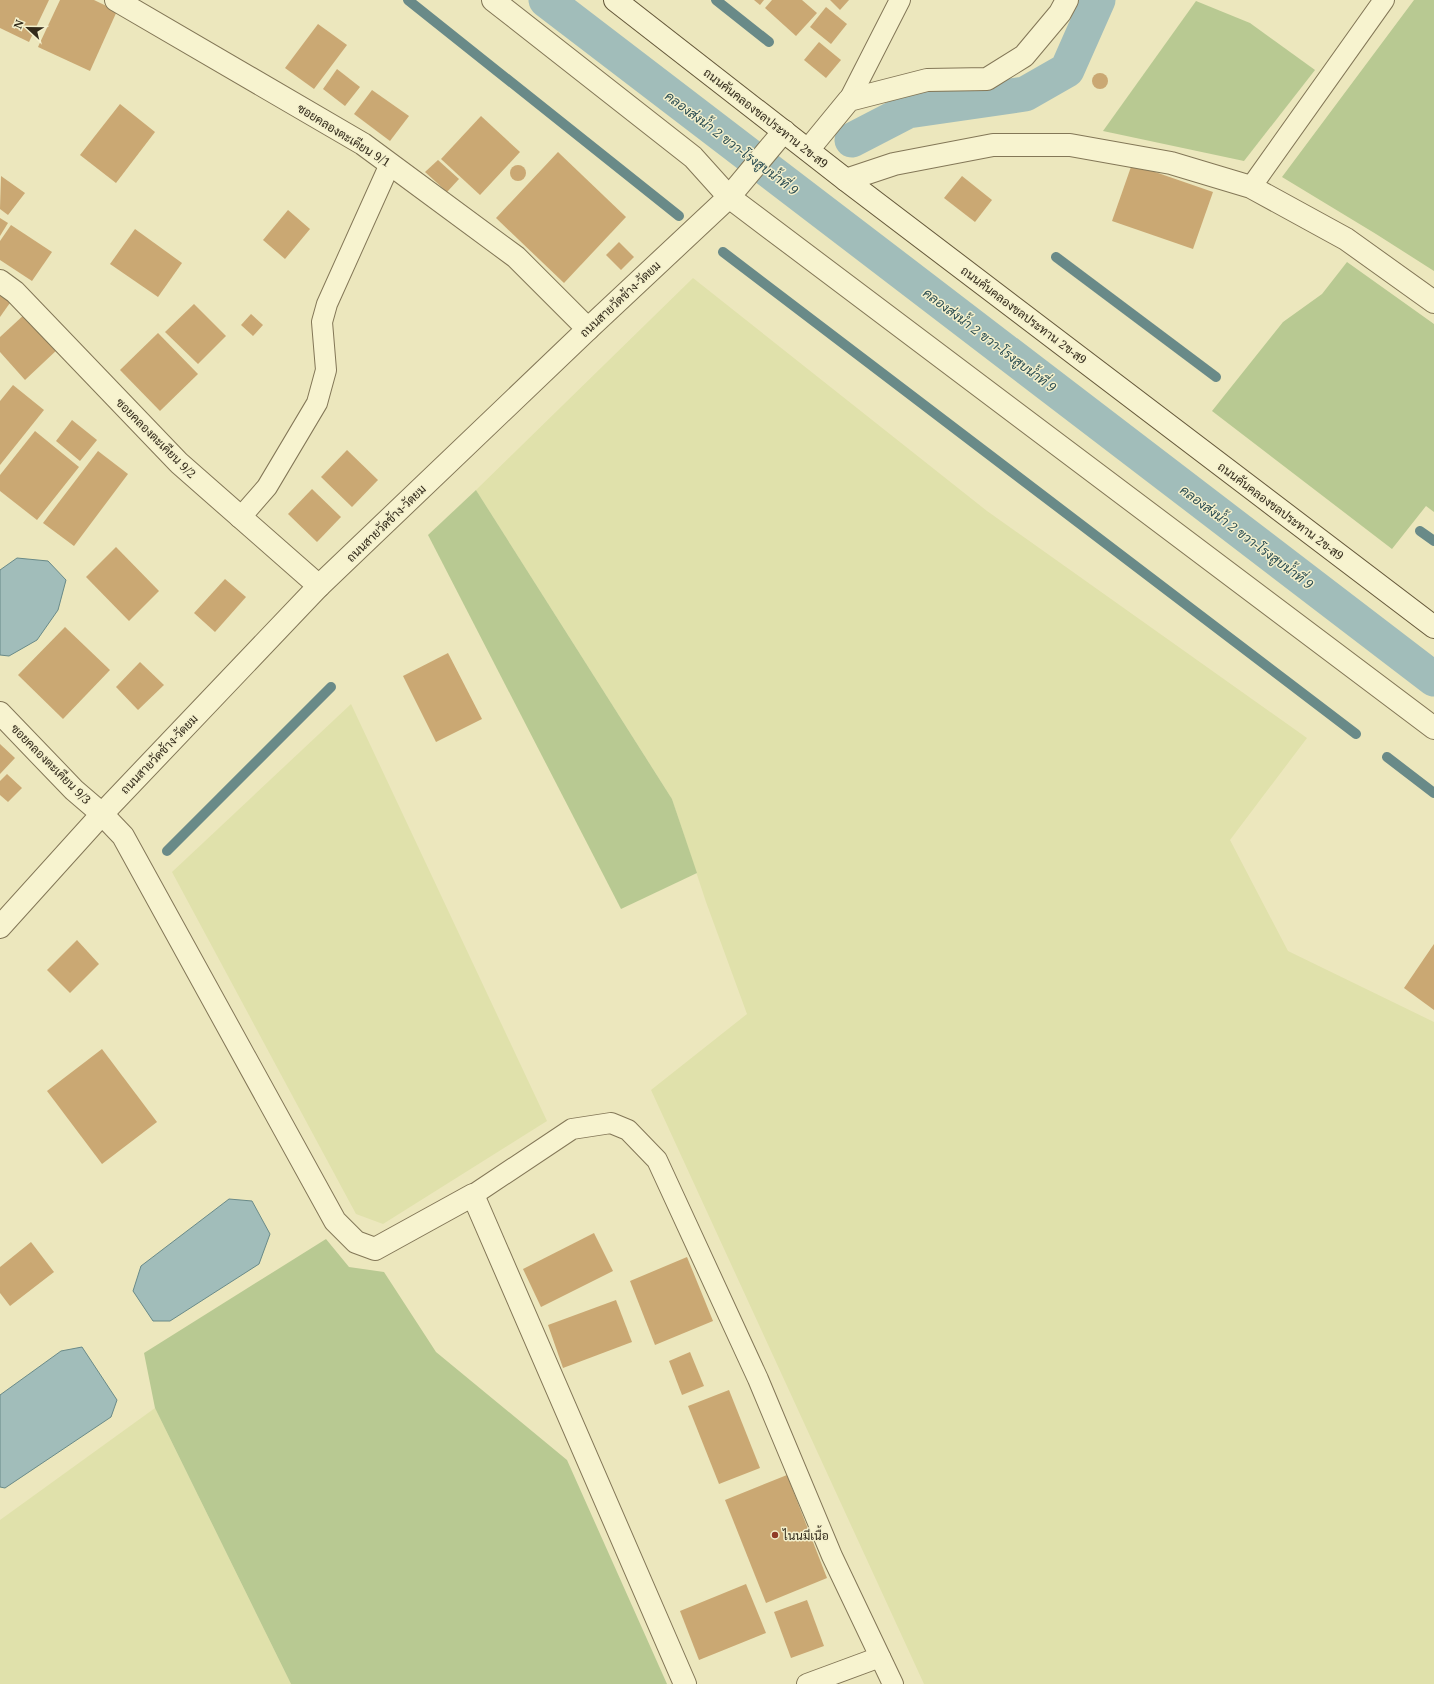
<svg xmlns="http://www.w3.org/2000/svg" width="1434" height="1684" font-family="'Noto Serif',Sarabun,serif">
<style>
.farmland{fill:#e0e1ab}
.green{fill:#b8c992}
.water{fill:#a1bdba;stroke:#698a88}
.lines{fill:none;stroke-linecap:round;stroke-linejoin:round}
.stream{stroke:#698a88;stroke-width:10}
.canal{stroke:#a1bdba;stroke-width:35}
.building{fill:#caa873}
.lane-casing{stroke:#837757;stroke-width:22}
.street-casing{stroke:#837757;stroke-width:24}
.secondary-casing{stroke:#65583a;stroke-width:24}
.lane{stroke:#f7f3cf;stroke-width:20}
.street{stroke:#f7f3cf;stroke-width:22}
.secondary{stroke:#f7f3cf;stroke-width:22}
.poi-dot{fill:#903b28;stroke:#f4f0cc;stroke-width:1.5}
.labels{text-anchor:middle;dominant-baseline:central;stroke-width:3;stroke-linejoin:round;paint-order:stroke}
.street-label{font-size:12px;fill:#332b1b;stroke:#f4f0cc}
.poi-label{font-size:12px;fill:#332b1b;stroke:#f4f0cc;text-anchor:start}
.water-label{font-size:13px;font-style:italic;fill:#2b4d52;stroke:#f4f0cc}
</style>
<rect width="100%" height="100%" fill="#ece7bd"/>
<g class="farmland">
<polygon points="693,278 987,511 1307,738 1230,840 1288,951 1434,1022 1434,1684 924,1684 651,1090 747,1014 706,902 672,799 476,490"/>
<polygon points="351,704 547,1121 383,1224 356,1214 172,872"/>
<polygon points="155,1408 291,1684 0,1684 0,1520"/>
</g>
<g class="green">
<polygon points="1414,0 1434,0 1434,271 1376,234 1282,177"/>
<polygon points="1196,1 1250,23 1315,70 1244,161 1103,131"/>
<polygon points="1347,262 1434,324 1434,512 1426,506 1392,549 1212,411 1283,322 1322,294"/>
<polygon points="476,490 672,799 697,873 621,909 428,535"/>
<polygon points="326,1239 349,1267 384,1272 436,1352 567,1460 667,1684 291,1684 155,1408 144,1353"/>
</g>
<g class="water">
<polygon points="17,558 48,561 66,580 58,610 37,640 9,656 0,655 0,570"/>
<polygon points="229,1199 252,1201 270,1234 259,1264 170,1321 153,1321 133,1291 141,1266"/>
<polygon points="82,1347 117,1400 111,1417 5,1488 0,1487 0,1395 61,1351"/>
</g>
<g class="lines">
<g class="stream">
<polyline points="408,0 679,216"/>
<polyline points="716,0 769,42"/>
<polyline points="723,252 1356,734"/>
<polyline points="1056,257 1216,377"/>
<polyline points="1420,531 1434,541"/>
<polyline points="1387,757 1434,793"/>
<polyline points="167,851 331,687"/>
</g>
<g class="canal">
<polyline points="546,0 1434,679"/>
<polyline points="852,140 908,111 1025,94 1067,70 1098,0"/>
</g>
</g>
<g class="building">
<polygon points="0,0 49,0 29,42 0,28"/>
<polygon points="60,0 94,0 117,11 90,71 38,47"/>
<polygon points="754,0 764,0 760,5"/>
<polygon points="772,0 802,0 817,13 796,36 765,8"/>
<polygon points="830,0 849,0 840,10"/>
<polygon points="826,7 847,24 831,44 810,27"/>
<polygon points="318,24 347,45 314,89 285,68"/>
<polygon points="819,42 841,60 826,78 804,60"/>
<polygon points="337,69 360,87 345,106 323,89"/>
<circle cx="1100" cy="81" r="8"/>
<polygon points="372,90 409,116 390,141 354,114"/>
<polygon points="120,104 155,132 116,183 80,155"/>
<polygon points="481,116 520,152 480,195 441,159"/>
<polygon points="558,152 626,217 564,283 496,218"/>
<polygon points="438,160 459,179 447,192 425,172"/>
<polygon points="1132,164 1213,192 1193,249 1112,221"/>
<circle cx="518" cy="173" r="8"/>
<polygon points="1,176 25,193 8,215 0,209"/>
<polygon points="962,176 992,200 975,222 944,198"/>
<polygon points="288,210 310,229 285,259 263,240"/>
<polygon points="0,218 8,223 0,236"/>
<polygon points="11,225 52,252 32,281 0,260 0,241"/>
<polygon points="135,229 182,263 158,297 110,264"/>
<polygon points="619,242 634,257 621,270 606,255"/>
<polygon points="0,292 12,300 0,317"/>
<polygon points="194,304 226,336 198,364 165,332"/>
<polygon points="26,313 59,348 25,380 0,352 0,337"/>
<polygon points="251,314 263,325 253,336 241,325"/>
<polygon points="158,333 198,374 160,411 120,370"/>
<polygon points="13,385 44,410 0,465 0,401"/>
<polygon points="72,420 97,440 80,461 56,441"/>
<polygon points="35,431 79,467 37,520 0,491 0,475"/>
<polygon points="347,450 378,480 352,507 321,477"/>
<polygon points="98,451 128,474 74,546 43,523"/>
<polygon points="312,489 341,517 317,542 288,514"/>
<polygon points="116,547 159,591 129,621 86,577"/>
<polygon points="225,579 246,597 215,632 194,613"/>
<polygon points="65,627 110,670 63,719 18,675"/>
<polygon points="448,653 482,719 436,742 403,676"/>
<polygon points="140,662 164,685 138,710 116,687"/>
<polygon points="0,744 15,758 0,774"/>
<polygon points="7,774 22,788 8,802 0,795 0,781"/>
<polygon points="77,940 99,964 70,993 47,970"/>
<polygon points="1434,944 1434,1010 1404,988"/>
<polygon points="102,1049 157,1122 102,1164 47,1091"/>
<polygon points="594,1233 613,1271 541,1307 523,1269"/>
<polygon points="31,1242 54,1272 10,1306 0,1293 0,1267"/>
<polygon points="687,1257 713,1321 655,1345 630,1281"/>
<polygon points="616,1300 632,1342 563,1368 548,1325"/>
<polygon points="690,1352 704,1386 682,1395 669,1361"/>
<polygon points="729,1390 760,1468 719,1484 688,1406"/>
<polygon points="787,1475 827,1578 766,1603 725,1500"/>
<polygon points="746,1584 766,1633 699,1660 680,1611"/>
<polygon points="807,1600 824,1646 791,1658 774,1612"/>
</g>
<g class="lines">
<g class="lane-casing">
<g id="lane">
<polyline points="849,100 900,0"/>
<polyline points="1251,187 1384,0"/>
<polyline points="240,518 267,487 317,403 326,370 322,322 327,304 390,164"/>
<polyline points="473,1195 572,1129 611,1123 628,1130 657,1160 758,1379 832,1556 893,1684"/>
<polyline points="807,1684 880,1657"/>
</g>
</g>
<g class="street-casing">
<g id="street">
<polyline points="116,0 363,144 516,257 588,329"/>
<polyline points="493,0 693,157 729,197 1434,728"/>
<polyline points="808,150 849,100 927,80 987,79 1024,56 1060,13 1067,0"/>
<polyline points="846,180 894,164 993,145 1070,145 1171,163 1251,187 1346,239 1434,302"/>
<polyline points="0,281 15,292 179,463 319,586"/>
<polyline points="0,713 74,790 102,814 123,836 335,1221 356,1242 375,1249 473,1195 685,1684"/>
<polyline points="0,927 102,814 319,586 588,329 729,197 784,131"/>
</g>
</g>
<g class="secondary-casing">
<polyline id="secondary" points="615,0 846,180 1434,627"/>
</g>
<use href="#lane" class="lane"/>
<use href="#street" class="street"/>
<use href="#secondary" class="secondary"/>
</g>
<circle class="poi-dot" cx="775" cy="1535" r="4"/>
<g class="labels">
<g class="street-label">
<text transform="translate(766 118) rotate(38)">ถนนคันคลองชลประทาน 2ข-ส9</text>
<text transform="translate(344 135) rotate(32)">ซอยคลองตะเคียน 9/1</text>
<text transform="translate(620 299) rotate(-43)">ถนนสายวัดช้าง-วัดยม</text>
<text transform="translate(1024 315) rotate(37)">ถนนคันคลองชลประทาน 2ข-ส9</text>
<text transform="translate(156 438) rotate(45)">ซอยคลองตะเคียน 9/2</text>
<text transform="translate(1281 511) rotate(37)">ถนนคันคลองชลประทาน 2ข-ส9</text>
<text transform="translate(386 523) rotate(-44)">ถนนสายวัดช้าง-วัดยม</text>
<text transform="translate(159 754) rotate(-46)">ถนนสายวัดช้าง-วัดยม</text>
<text transform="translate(51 764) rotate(45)">ซอยคลองตะเคียน 9/3</text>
</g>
<g class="poi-label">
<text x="783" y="1535">ไนนมีเนื้อ</text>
</g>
<g class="water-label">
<text transform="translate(732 143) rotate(37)">คลองส่งน้ำ 2 ขวา-โรงสูบน้ำที่ 9</text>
<text transform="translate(990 340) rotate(37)">คลองส่งน้ำ 2 ขวา-โรงสูบน้ำที่ 9</text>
<text transform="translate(1247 537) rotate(37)">คลองส่งน้ำ 2 ขวา-โรงสูบน้ำที่ 9</text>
</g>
</g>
<g transform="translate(28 28) rotate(292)" stroke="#f4f0cc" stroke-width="3" paint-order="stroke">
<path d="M0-3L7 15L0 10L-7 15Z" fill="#332b1b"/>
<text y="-6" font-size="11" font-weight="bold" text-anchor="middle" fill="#332b1b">N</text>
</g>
</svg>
